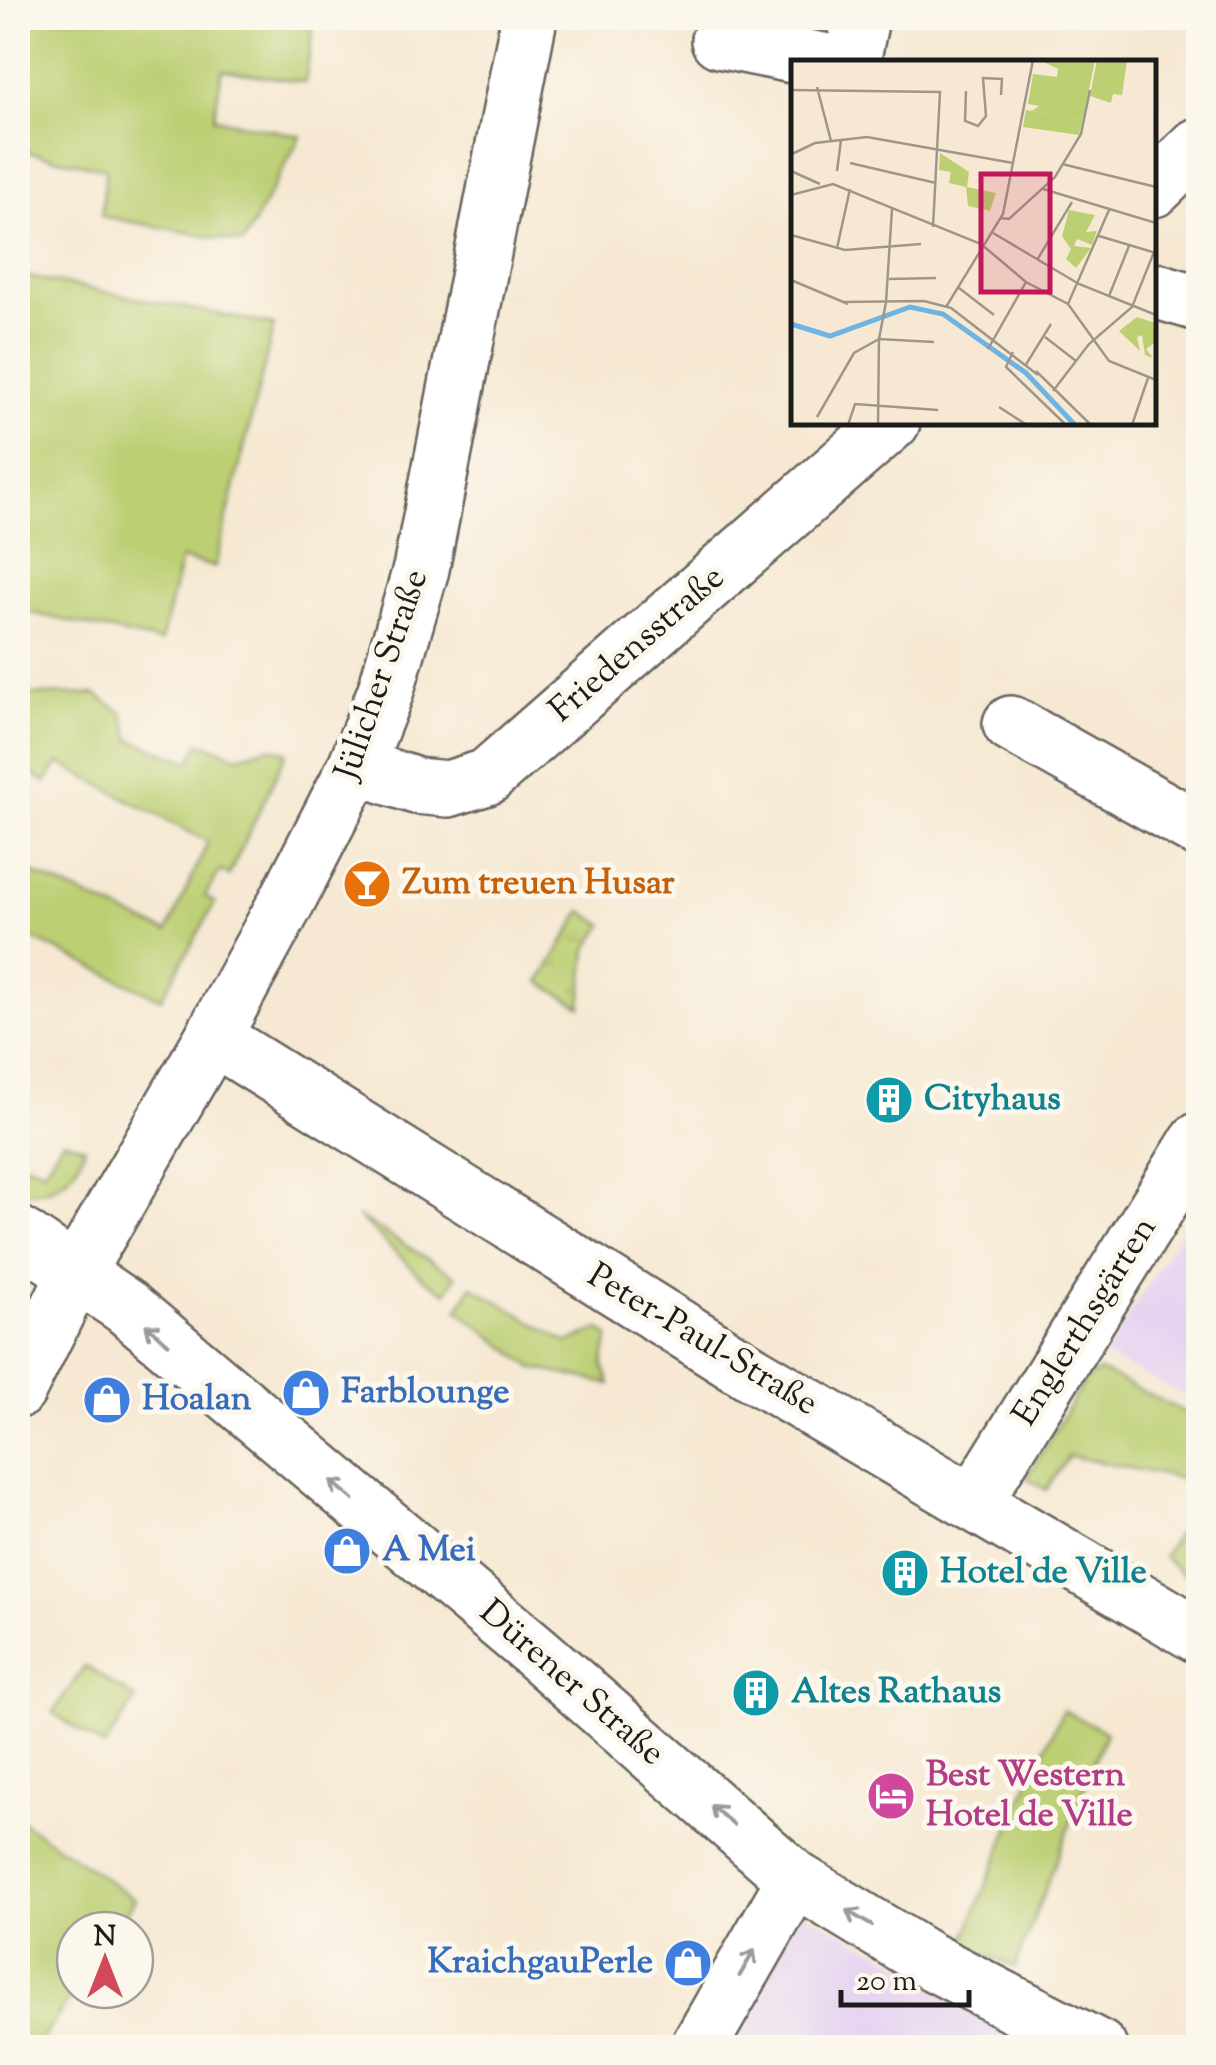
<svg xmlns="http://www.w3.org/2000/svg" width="1216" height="2065" font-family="'Sorts Mill Goudy',serif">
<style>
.built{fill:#e5d3f1}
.grass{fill:#bccf73;stroke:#6c7648;stroke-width:2.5}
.park{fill:url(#park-tufts);stroke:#6c7648;stroke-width:2.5}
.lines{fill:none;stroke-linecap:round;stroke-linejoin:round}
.minor-casing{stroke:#68635c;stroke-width:60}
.minor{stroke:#fff;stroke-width:55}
.oneway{stroke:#999}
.labels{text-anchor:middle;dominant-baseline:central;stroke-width:10;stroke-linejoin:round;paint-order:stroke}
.street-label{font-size:35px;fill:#1c1c1c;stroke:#fbf7ec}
.food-label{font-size:35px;font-weight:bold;fill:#c56008;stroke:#fbf7ec;text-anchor:start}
.culture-label{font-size:35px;font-weight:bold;fill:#0d838f;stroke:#fbf7ec;text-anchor:start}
.shop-label{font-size:35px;font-weight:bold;fill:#366cbe;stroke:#fbf7ec;text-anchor:start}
.hotel-label{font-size:35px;font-weight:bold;fill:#b23c85;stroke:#fbf7ec;text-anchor:start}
.inset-river{fill:none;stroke:#6cb4e3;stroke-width:5}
.inset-road{fill:none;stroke:#9f9689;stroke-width:2.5}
.view{fill:#c2185b;fill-opacity:0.15;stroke:#c2185b;stroke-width:5}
.inset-edge{fill:none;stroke:#1c1c1c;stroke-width:5}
</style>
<defs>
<pattern id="park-tufts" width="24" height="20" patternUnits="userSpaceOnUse" patternTransform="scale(2.5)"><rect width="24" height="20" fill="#bccf73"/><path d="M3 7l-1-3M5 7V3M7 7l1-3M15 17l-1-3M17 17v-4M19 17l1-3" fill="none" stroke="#a1b163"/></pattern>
</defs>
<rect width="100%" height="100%" fill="#fbf7ec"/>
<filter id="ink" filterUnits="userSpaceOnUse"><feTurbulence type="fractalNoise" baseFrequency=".01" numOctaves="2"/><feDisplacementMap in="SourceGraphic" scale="20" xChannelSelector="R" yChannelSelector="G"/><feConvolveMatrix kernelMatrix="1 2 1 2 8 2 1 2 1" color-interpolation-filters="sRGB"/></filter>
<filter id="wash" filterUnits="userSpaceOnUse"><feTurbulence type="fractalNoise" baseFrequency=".0048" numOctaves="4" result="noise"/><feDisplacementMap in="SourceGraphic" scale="40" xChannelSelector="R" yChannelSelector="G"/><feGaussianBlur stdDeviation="2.25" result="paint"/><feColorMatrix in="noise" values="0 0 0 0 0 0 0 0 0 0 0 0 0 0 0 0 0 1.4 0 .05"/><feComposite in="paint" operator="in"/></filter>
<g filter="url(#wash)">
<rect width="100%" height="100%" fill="#f6e8d2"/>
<g class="built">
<polygon points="1198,1204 1198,1402 1104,1356"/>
<polygon points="801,1911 1066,2048 724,2048"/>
</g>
<g class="grass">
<polygon points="18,18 308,18 313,31 305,82 222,70 214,118 301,136 243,243 101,216 106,169 18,150"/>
<polygon points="18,275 274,325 215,567 181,559 161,642 18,610"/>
<polygon points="95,694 123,713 131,740 190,762 200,742 238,756 269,747 287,752 229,875 220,871 205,896 215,903 161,999 18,932 18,873 28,871 167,932 208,842 59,763 46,782 18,767 18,695"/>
<path d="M63,1140L85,1147C74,1179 52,1197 18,1190V1161L44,1170Z"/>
<polygon points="357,1216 456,1276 446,1293 423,1278"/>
<polygon points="472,1286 568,1343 599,1329 609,1336 603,1365 610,1384 533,1368 458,1310"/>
<polygon points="1101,1371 1198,1419 1198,1482 1069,1456 1046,1490 1027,1478 1085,1379"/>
<polygon points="1198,1500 1198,1559 1187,1577 1163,1557"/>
<polygon points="85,1666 136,1699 104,1747 53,1713"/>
<polygon points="1063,1710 1106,1732 1015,1967 962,1946 1019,1804"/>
<polygon points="18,1819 135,1899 115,1930 75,1930 75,1990 37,2047 18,2047"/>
</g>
<polygon class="park" points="582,911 604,925 587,950 581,1007 540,982"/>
</g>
<g filter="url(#ink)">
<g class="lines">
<g class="minor-casing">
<g id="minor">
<polyline points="719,40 827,62"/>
<polyline points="852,62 861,18"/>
<polyline points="1154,189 1198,146"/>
<polyline points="1154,290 1198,303"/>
<polyline points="1011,724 1198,829"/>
<polyline points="356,766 416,786 448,789 487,777 892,422"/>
<polyline points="213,1037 752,1373 1198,1635"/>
<polyline points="18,1234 126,1307 537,1653 795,1879 928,1960 1099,2048"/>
<polyline points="18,1390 76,1273 213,1037 288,899 356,766 385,693 421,569 529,18"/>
<polyline points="973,1503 1198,1141"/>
<polyline points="698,2048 795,1879"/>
</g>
</g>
<use href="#minor" class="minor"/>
</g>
<defs><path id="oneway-shaft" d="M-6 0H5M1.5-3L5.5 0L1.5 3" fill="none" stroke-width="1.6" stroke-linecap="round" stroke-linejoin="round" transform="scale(2.5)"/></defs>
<g class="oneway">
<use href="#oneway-shaft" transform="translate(157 1334) rotate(-140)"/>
<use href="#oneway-shaft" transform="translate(342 1490) rotate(-140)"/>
<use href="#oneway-shaft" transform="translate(722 1815) rotate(-139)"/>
<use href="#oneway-shaft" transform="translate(859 1918) rotate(-149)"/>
<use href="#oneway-shaft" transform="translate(747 1963) rotate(-60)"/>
</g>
</g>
<defs>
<g id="bar-disc" transform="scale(2.5)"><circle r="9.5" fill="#e8710a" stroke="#fbf7ec"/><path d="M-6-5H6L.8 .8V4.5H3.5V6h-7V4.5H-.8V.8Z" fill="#fff"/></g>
<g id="building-disc" transform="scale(2.5)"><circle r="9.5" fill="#0f9aa8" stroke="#fbf7ec"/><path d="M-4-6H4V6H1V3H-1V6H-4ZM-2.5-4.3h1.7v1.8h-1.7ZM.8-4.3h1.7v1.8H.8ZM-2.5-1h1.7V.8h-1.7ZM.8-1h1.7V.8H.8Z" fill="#fff"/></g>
<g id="shop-disc" transform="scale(2.5)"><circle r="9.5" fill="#3f7fe0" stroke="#fbf7ec"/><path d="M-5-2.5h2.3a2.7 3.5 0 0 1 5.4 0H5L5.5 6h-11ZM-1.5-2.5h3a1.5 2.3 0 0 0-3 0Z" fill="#fff"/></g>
<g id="hotel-disc" transform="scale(2.5)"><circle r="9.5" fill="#d1479c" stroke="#fbf7ec"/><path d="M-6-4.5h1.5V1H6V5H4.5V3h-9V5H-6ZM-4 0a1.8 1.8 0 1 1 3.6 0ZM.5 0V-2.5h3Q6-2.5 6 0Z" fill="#fff"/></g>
</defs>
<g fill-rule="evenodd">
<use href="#bar-disc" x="367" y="884"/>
<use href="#building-disc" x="889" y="1100"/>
<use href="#shop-disc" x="306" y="1393"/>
<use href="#shop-disc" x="107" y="1400"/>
<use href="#shop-disc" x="347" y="1551"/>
<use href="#building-disc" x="905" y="1573"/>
<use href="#building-disc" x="756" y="1693"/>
<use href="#hotel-disc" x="891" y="1796"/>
<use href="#shop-disc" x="688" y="1963"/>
</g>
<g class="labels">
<g class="street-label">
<text transform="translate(638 645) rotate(-41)">Friedensstraße</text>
<text transform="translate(383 675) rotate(-71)">Jülicher Straße</text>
<text transform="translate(1086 1322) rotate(-58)">Englerthsgärten</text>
<text transform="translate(702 1341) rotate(31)">Peter-Paul-Straße</text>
<text transform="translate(571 1684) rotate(41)">Dürener Straße</text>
</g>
<g class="food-label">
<text x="402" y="884">Zum treuen Husar</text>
</g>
<g class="culture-label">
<text x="924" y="1100">Cityhaus</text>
<text x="940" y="1573">Hotel de Ville</text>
<text x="791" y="1693">Altes Rathaus</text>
</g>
<g class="shop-label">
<text x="341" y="1393">Farblounge</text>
<text x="142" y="1400">Hoalan</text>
<text x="382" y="1551">A Mei</text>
<text x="653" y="1963" text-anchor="end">KraichgauPerle</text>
</g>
<g class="hotel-label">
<text x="926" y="1776">Best Western<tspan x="926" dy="40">Hotel de Ville</tspan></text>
</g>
</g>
<g transform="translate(791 60)">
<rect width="365" height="365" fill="#f6e8d2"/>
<path d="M249,0H304L292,59L241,51L248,46L237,44L242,14L266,17L267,9ZM149,93L178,112L176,127L205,133L199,151L177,146L175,127L158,123L160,112L148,110ZM278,150L304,155L295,172L306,171L301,185L286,179L283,186L300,188L285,208L275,199L280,189L271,176ZM346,257L364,263L365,282L355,289L362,298L354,295L351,275L346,277L349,291L328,271Z" fill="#bccf73"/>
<path d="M235,50L292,59L288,75L232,67Z" fill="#bccf73"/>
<path d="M306,0H336L331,35L322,34L320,43L299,36Z" fill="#bccf73"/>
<path class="inset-river" d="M0,264L39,276L119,247L152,254L235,313L284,365"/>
<path class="inset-road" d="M26,27L40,81M0,30L149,32L142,167M175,31L174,61L187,66L195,56L192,18L211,19L210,35M1,94L24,83L76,77L222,103M59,103L145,123M271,104L365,127M0,111L29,124M46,111L50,80M252,129L365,163M0,135L42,124L190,184L235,222L277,244L318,301L365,320M210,158L218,159L264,117L290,74L299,30M202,173L288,224L365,255M0,175L54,190L130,184M308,176L365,193M46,188L59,129M246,200L281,142M98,219L145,218M0,220L57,244M168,228L203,255M318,236L338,186M51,242L133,241L160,248L247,315M95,242L101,149M277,244L318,150M155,247L212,154L242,0M254,277L285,301M197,289L235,222M222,292L215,307L275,365M234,306L260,264M245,311L300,365M262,331L298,284L341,247L363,192M208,347L236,365M26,357L63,293L88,279L95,242M57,365L64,344L147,350M87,365L88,279L143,282M341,365L357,318"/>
<path class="view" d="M190,114H259V232H190Z"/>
<rect width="365" height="365" class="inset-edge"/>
</g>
<rect width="1216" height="2065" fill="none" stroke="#fbf7ec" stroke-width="60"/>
<g transform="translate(105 1960)"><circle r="48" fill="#fbf7ec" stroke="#a29f99" stroke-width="2.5"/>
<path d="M0-8L18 38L0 25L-18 38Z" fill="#d1495b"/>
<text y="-15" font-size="28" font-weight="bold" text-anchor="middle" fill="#1c1c1c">N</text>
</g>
<path d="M841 1990v15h128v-15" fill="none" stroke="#1c1c1c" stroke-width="5"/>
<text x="856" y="1990" font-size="30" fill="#1c1c1c" stroke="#fbf7ec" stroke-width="8" paint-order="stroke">20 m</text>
</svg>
